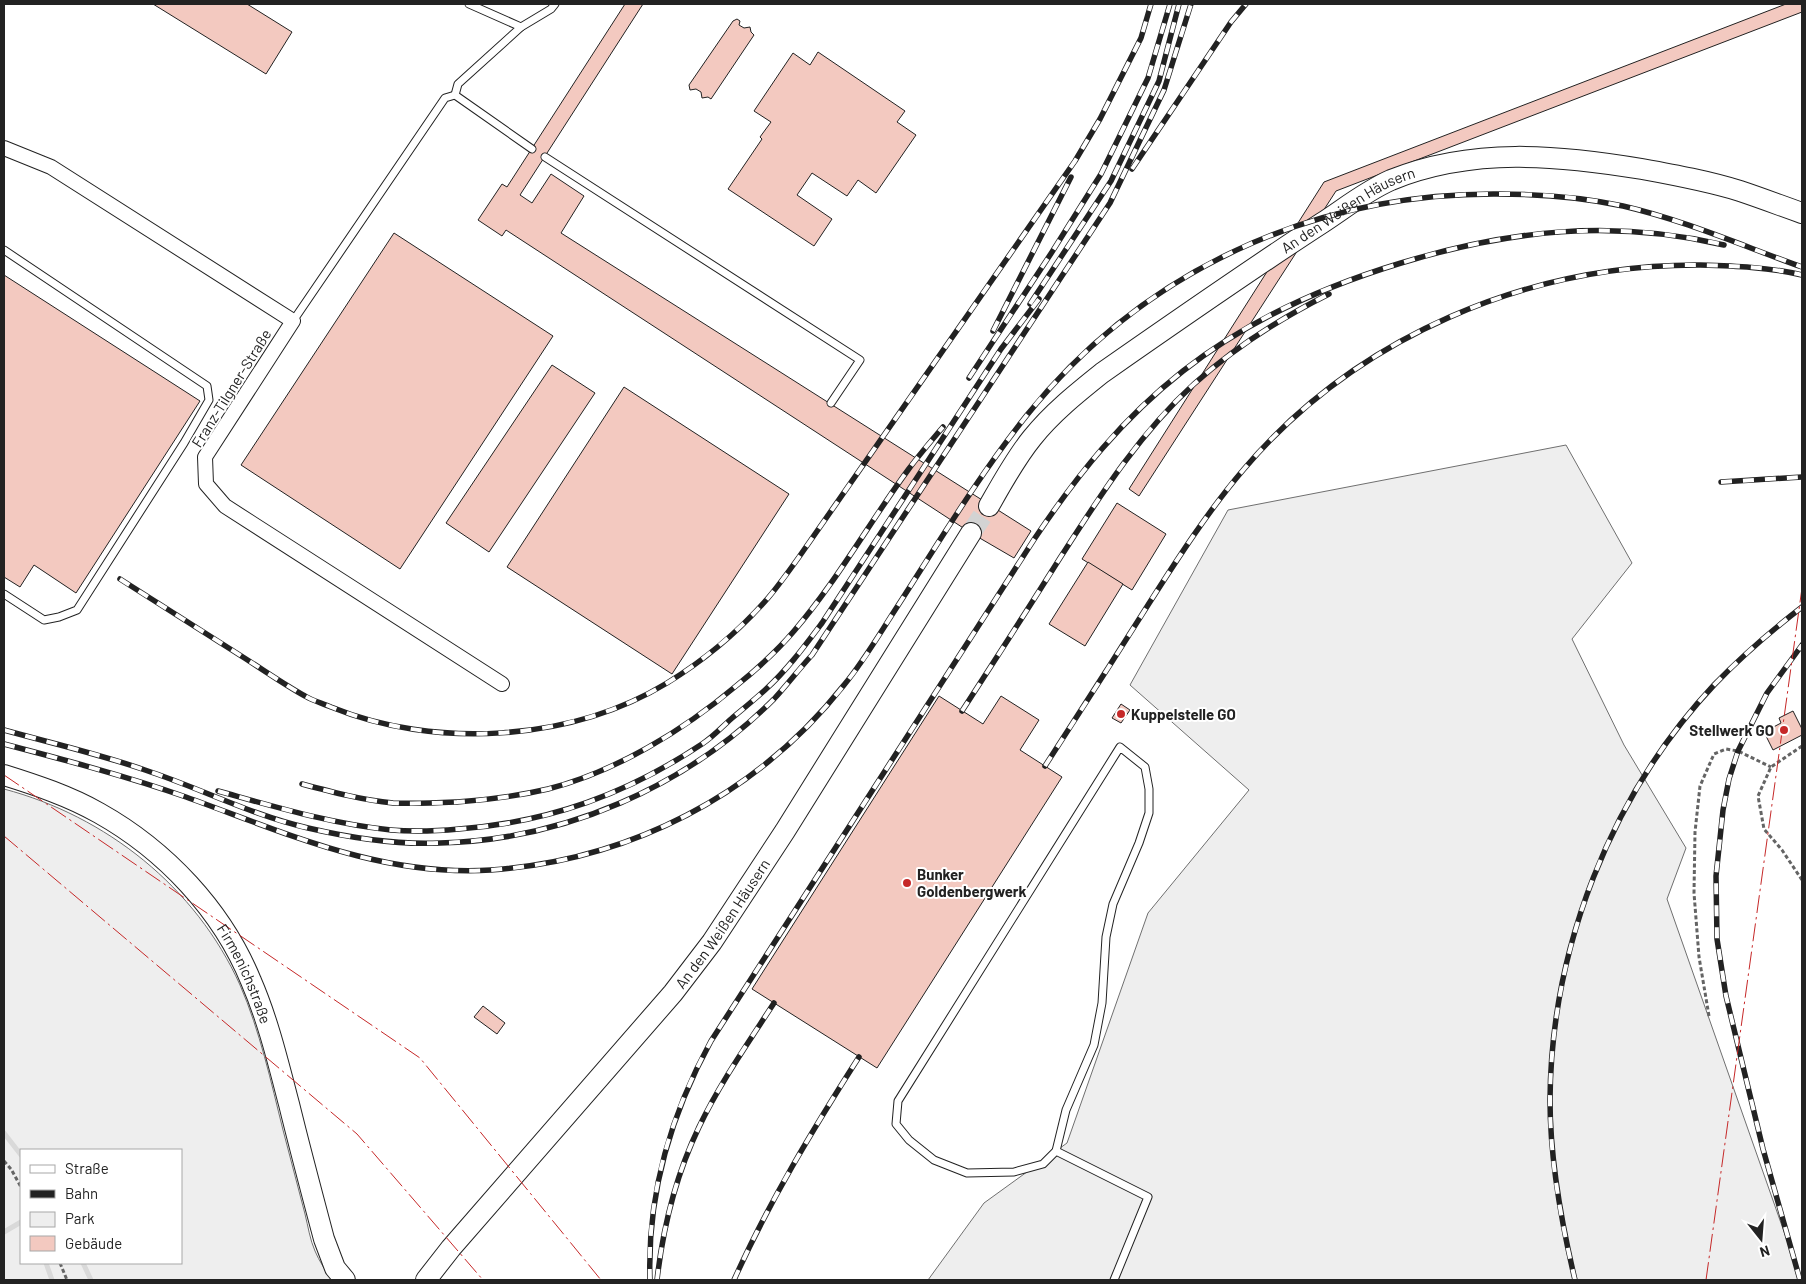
<svg xmlns="http://www.w3.org/2000/svg" width="1806" height="1284" font-family="Barlow,sans-serif">
<style>
.green{fill:#eee;stroke:#6f6f6f;fill-rule:evenodd}
.lines{fill:none;stroke-linecap:round;stroke-linejoin:round}
.stream{stroke:#d9d9d9;stroke-width:5}
.building{fill:#f3c9c0;stroke:#222}
.secondary-tunnel{stroke:#d3d3d3;stroke-width:20;stroke-dasharray:20 10;stroke-linecap:butt}
.lane-casing{stroke:#222;stroke-width:9}
.street-casing{stroke:#222;stroke-width:16}
.secondary-casing{stroke:#222;stroke-width:22}
.path{stroke:#646464;stroke-width:3;stroke-dasharray:4 2.5;stroke-linecap:butt}
.lane{stroke:#fff;stroke-width:7}
.street{stroke:#fff;stroke-width:14}
.secondary{stroke:#fff;stroke-width:20}
.rail-casing{stroke:#222;stroke-width:5.5}
.rail{stroke:#fff;stroke-width:4;stroke-dasharray:11;stroke-linecap:butt}
.power{stroke:#c62828;stroke-width:1;stroke-dasharray:18 4 2.5 4;stroke-linecap:butt}
.poi-dot{fill:#c62828;stroke:#fff;stroke-width:2}
.labels{text-anchor:middle;dominant-baseline:central;stroke-width:4;stroke-linejoin:round;paint-order:stroke}
.street-label{font-size:15px;fill:#222;stroke:#fff}
.poi-label{font-size:15px;font-weight:bold;fill:#222;stroke:#fff;text-anchor:start}
</style>
<rect width="100%" height="100%" fill="#fff"/>
<g class="green">
<polygon points="1566,445 1632,563 1572,639 1624,745 1686,848 1667,899 1801,1280 928,1280 984,1203 1067,1143 1148,913 1249,790 1130,685 1228,510"/>
<path d="M4,789C106,816 196,887 240,985C260,1031 271,1082 283,1130C290,1158 298,1186 305,1214C308,1226 310,1240 315,1251C319,1261 326,1271 332,1280H4ZM21,1150H181V1263H21Z"/>
</g>
<g class="lines">
<g class="stream">
<polyline points="4,1133 21,1155"/>
<polyline points="4,1232 21,1222"/>
<polyline points="46,1263 52,1280"/>
<polyline points="83,1263 91,1280"/>
</g>
</g>
<g class="building">
<polygon points="153,4 247,4 292,32 266,74"/>
<polygon points="625,4 643,4 520,195 532,203 551,174 584,196 561,233 1031,531 1014,558 971,533 506,230 502,236 478,220 502,184 507,187"/>
<polygon points="1786,4 1802,4 1802,12 1336,191 1139,496 1129,489 1324,182"/>
<polygon points="737,19 740,21 739,25 744,28 750,27 751,32 754,35 711,99 708,97 702,98 701,92 696,89 690,90 689,85 733,21"/>
<polygon points="818,52 905,111 897,122 916,135 876,193 858,180 847,196 812,173 797,195 832,219 814,246 728,189 762,139 760,137 771,122 754,111 793,53 810,65"/>
<polygon points="394,233 553,336 400,569 241,465"/>
<polygon points="4,275 200,401 76,593 34,565 20,587 4,577"/>
<polygon points="552,365 595,393 489,552 446,523"/>
<polygon points="624,387 789,494 672,674 507,567"/>
<polygon points="1117,503 1166,534 1132,590 1082,559"/>
<polygon points="1088,562 1123,584 1085,646 1049,624"/>
<polygon points="939,696 983,724 1001,696 1039,720 1020,750 1062,777 877,1068 752,989"/>
<polygon points="1121,704 1130,710 1121,723 1112,718"/>
<polygon points="1793,711 1802,729 1802,735 1773,750 1764,732 1781,723 1779,718"/>
<polygon points="483,1006 505,1023 497,1034 474,1017"/>
</g>
<g class="lines">
<polyline class="secondary-tunnel" points="971,533 989,506"/>
<g class="lane-casing">
<g id="lane">
<polyline points="469,4 521,27 551,9 555,4"/>
<polyline points="521,27 458,84 455,95 532,149"/>
<polyline points="545,157 860,360 831,403"/>
<polyline points="4,250 207,386 209,400 184,443 77,610 59,617 44,620 4,594"/>
<polyline points="293,321 445,98 455,95"/>
<polygon points="1120,747 1145,767 1149,789 1149,813 1139,843 1113,904 1106,937 1102,1003 1094,1045 1066,1110 1056,1151 1043,1164 1014,1172 967,1173 934,1160 909,1140 896,1124 898,1101"/>
<polyline points="1056,1151 1148,1197 1114,1280"/>
</g>
</g>
<g class="street-casing">
<polyline id="street" points="4,148 51,167 293,321 205,457 206,484 225,506 502,684"/>
</g>
<g class="secondary-casing">
<g id="secondary">
<path id="s1" d="M989,506C1002,483 1015,459 1032,438C1052,413 1077,393 1102,373C1175,322 1248,271 1322,223C1345,208 1366,191 1391,180C1472,147 1559,155 1642,169C1675,175 1708,181 1740,191C1761,198 1782,206 1802,213"/>
<path id="s2" d="M4,775C36,785 69,796 99,813C165,850 222,910 251,981C268,1020 278,1062 289,1104C300,1149 312,1194 324,1239L335,1268L345,1280"/>
<path id="s3" d="M426,1280L451,1248L673,993L712,942L785,831L971,533"/>
</g>
</g>
<g class="path">
<polyline points="1802,746 1771,767 1758,796 1764,829 1782,850 1802,880"/>
<polyline points="1709,1016 1699,957 1694,893 1695,832 1700,786 1714,754 1726,749 1738,751 1771,767"/>
<polyline points="4,1161 11,1169 21,1187"/>
<polyline points="60,1263 67,1280"/>
</g>
<use href="#lane" class="lane"/>
<use href="#street" class="street"/>
<use href="#secondary" class="secondary"/>
<g class="rail-casing">
<g id="rail">
<polyline points="1132,169 1231,22 1246,4"/>
<polyline points="1030,304 1111,181 1159,81 1179,4"/>
<polyline points="993,331 1071,177"/>
<polyline points="969,378 1052,252 1101,174 1148,78 1170,4"/>
<polyline points="1721,482 1802,477"/>
<path d="M120,579C162,606 204,632 246,659C265,671 285,685 305,696C313,701 322,703 331,707C434,749 570,742 667,683C703,661 740,630 768,598C779,585 789,571 799,557L1075,161L1100,119L1141,38L1151,4"/>
<path d="M962,711C995,660 1028,609 1060,558C1100,496 1139,434 1194,384C1234,348 1281,318 1329,294"/>
<path d="M4,730C51,743 99,754 145,770C200,788 251,815 308,828C351,838 395,845 440,843C564,840 686,787 774,699C787,685 799,669 812,655L1110,203L1164,90L1191,4"/>
<path d="M4,744C65,760 126,776 186,797C286,833 381,877 491,870C630,860 757,795 844,685C864,661 880,633 897,607C939,542 979,475 1027,415C1143,271 1313,193 1497,194C1539,194 1581,197 1623,206C1684,220 1743,246 1802,267"/>
<path d="M1045,766C1080,712 1114,659 1148,605C1178,558 1208,511 1244,469C1356,337 1528,264 1700,265C1734,266 1769,267 1802,275"/>
<path d="M302,784C332,792 362,800 393,803C414,804 435,803 457,802C487,800 518,796 548,789C615,772 684,730 736,686C757,669 777,651 794,631C837,581 869,523 908,470C919,455 931,441 943,427"/>
<path d="M218,791C276,807 332,824 391,830C414,832 437,831 459,829C550,822 627,794 702,744C713,737 722,727 731,719C743,709 754,700 765,690C787,670 804,647 822,623L1001,349L1039,299"/>
<path d="M650,1280C647,1194 670,1116 711,1041L1035,538C1078,474 1122,419 1183,371C1248,320 1322,287 1401,263C1510,230 1612,219 1724,245"/>
<path d="M657,1280C663,1227 676,1175 699,1127C720,1083 748,1043 774,1003"/>
<path d="M734,1280C769,1202 813,1129 859,1057"/>
<path d="M1575,1280C1561,1221 1550,1161 1550,1100C1551,949 1610,796 1714,685C1741,657 1771,631 1802,607"/>
<polyline points="1800,1280 1763,1149 1726,996 1717,939 1716,876 1723,810 1729,779 1738,751 1767,693 1802,645"/>
</g>
</g>
<use href="#rail" class="rail"/>
<g class="power">
<polyline points="4,775 420,1058 601,1280"/>
<polyline points="4,836 357,1134 483,1280"/>
<polyline points="1706,1280 1802,588"/>
</g>
</g>
<g class="poi-dot">
<circle cx="1121" cy="714" r="5"/>
<circle cx="1784" cy="730" r="5"/>
<circle cx="907" cy="883" r="5"/>
</g>
<g class="labels">
<g class="street-label">
<text stroke="none"><textPath href="#s1" startOffset="472">An den Weißen Häusern</textPath></text>
<text transform="translate(231 388) rotate(-58)">Franz-Tilgner-Straße</text>
<text stroke="none"><textPath href="#s3" startOffset="464">An den Weißen Häusern</textPath></text>
<text stroke="none"><textPath href="#s2" startOffset="324">Firmenichstraße</textPath></text>
</g>
<g class="poi-label">
<text x="1131" y="714">Kuppelstelle GO</text>
<text x="1774" y="730" text-anchor="end">Stellwerk GO</text>
<text x="917" y="874">Bunker<tspan x="917" dy="17">Goldenbergwerk</tspan></text>
</g>
</g>
<rect width="1806" height="1284" fill="none" stroke="#222222" stroke-width="10"/>
<rect x="20" y="1149" width="162" height="115" fill="#ffffff" stroke="#a7a7a7"/>
<rect x="30" y="1165" width="25" height="8" fill="#ffffff" stroke="#a7a7a7"/>
<text x="65" y="1174" font-size="15" fill="#222222">Straße</text>
<rect x="30" y="1190" width="25" height="8" fill="#222222" stroke="#a7a7a7"/>
<text x="65" y="1199" font-size="15" fill="#222222">Bahn</text>
<rect x="30" y="1212" width="25" height="15" fill="#eeeeee" stroke="#a7a7a7"/>
<text x="65" y="1224" font-size="15" fill="#222222">Park</text>
<rect x="30" y="1236" width="25" height="15" fill="#f3c9c0" stroke="#a7a7a7"/>
<text x="65" y="1249" font-size="15" fill="#222222">Gebäude</text>
<g transform="translate(1761 1239) rotate(163)" stroke="#ffffff" stroke-width="4" paint-order="stroke">
<path d="M0-4L9 19L0 12L-9 19Z" fill="#222222"/>
<text y="-8" font-size="14" font-weight="bold" text-anchor="middle" fill="#222222">N</text>
</g>
</svg>
